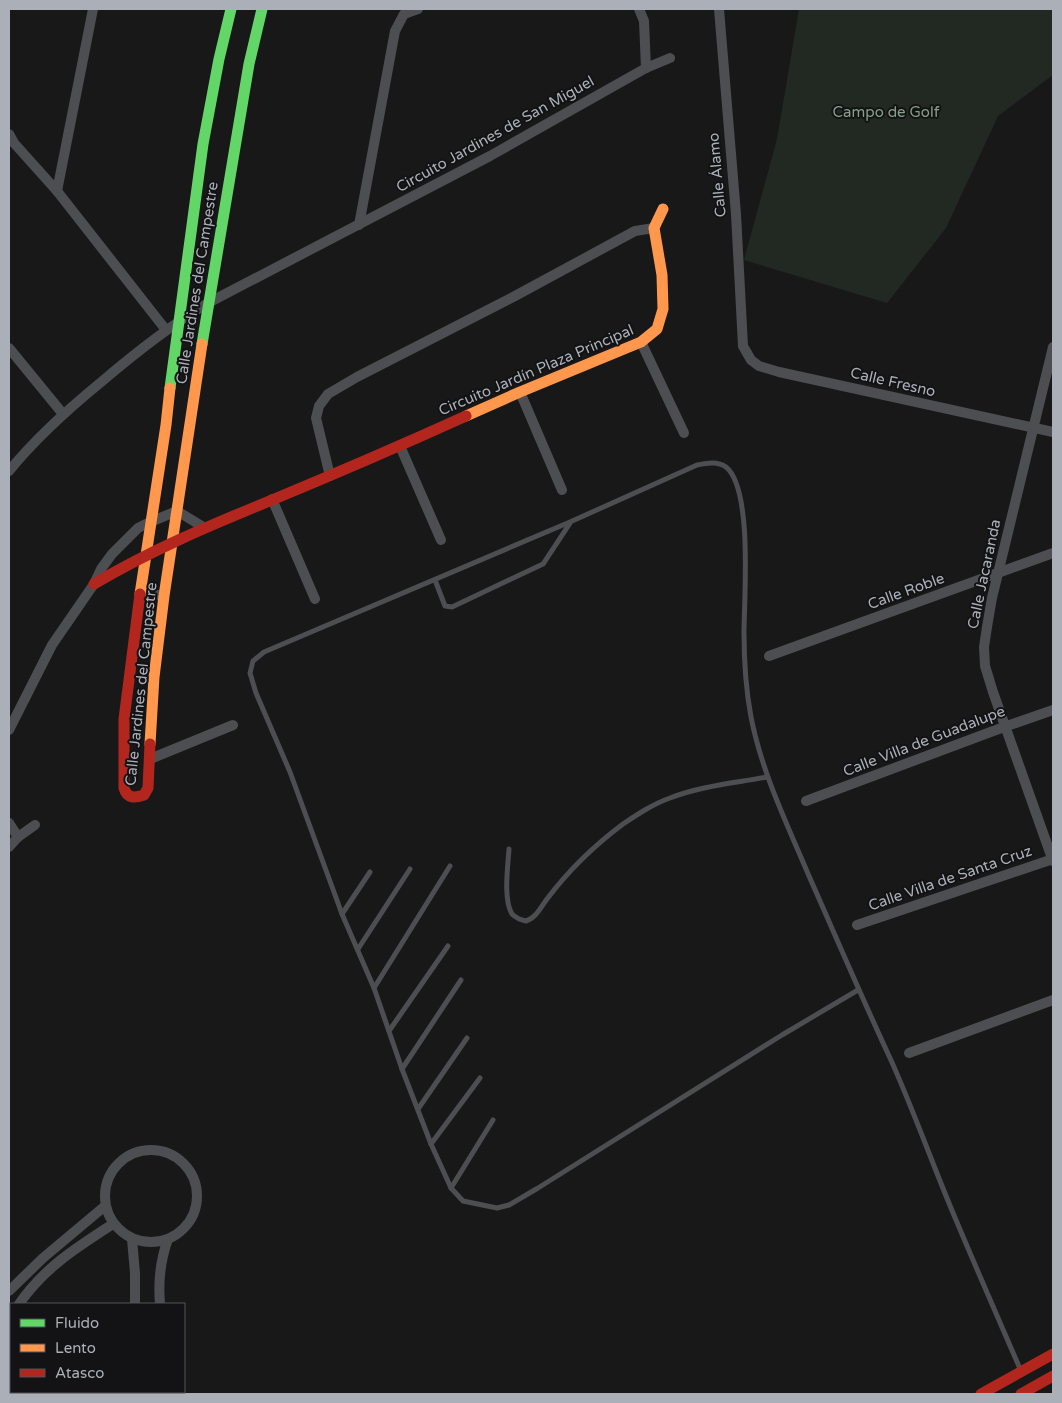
<svg xmlns="http://www.w3.org/2000/svg" width="1062" height="1403" font-family="'Varela Round',sans-serif">
<style>
.green{fill:#222923}
.lines{fill:none;stroke-linecap:round;stroke-linejoin:round}
.lane{stroke:#4d4e51;stroke-width:5}
.street{stroke:#4d4e51;stroke-width:10}
.fast{stroke:#63d668;stroke-width:11}
.slow{stroke:#ff974d;stroke-width:11}
.jam{stroke:#b3261e;stroke-width:11}
.labels{text-anchor:middle;dominant-baseline:central;stroke-width:4;stroke-linejoin:round;paint-order:stroke}
.park-label{font-size:15px;fill:#84a185;stroke:#131315}
.street-label{font-size:15px;fill:#abb0b8;stroke:#131315}
</style>
<rect width="100%" height="100%" fill="#181819"/>
<polygon class="green" points="799,9 1053,9 1053,75 998,116 946,228 887,303 744,260 777,139"/>
<g class="lines">
<g class="lane">
<polyline points="435,580 445,606 452,607 543,564 570,523"/>
<path d="M509,849C508,865 503,900 512,914C516,918 521,920 526,921C536,918 541,907 547,899C568,871 595,845 623,824C638,814 653,804 670,798C701,786 735,783 767,777"/>
<polyline points="342,914 370,872"/>
<polyline points="358,949 410,869"/>
<polyline points="374,988 450,866"/>
<path d="M858,990L782,1035L538,1188L509,1205L497,1208L463,1201L451,1188L431,1144L402,1069L374,988L342,914L290,772L256,693L250,673L253,661L264,652L570,522L697,465C707,463 718,461 726,467C753,489 744,598 744,633C744,661 746,690 751,717C762,773 787,824 809,876C836,937 862,998 890,1058C914,1111 933,1166 956,1220C977,1270 999,1320 1021,1371"/>
<polyline points="389,1031 448,946"/>
<polyline points="402,1069 461,980"/>
<polyline points="418,1109 467,1038"/>
<polyline points="431,1144 480,1078"/>
<polyline points="451,1188 493,1120"/>
</g>
<g class="street">
<polyline points="639,9 644,21 646,68"/>
<polyline points="719,9 736,214 743,346 751,360 759,366 779,372 1053,432"/>
<polyline points="9,134 14,143 57,191 166,330"/>
<polyline points="57,191 93,9"/>
<polyline points="359,225 395,31 404,14 418,9"/>
<polyline points="641,342 684,433"/>
<polyline points="1053,347 992,598 987,627 984,647 985,666 993,692 1053,861"/>
<polyline points="9,348 63,414"/>
<polyline points="520,392 562,490"/>
<polyline points="400,446 441,540"/>
<path d="M9,471C36,438 67,410 100,383C134,354 169,326 208,303L490,156L646,68L670,58"/>
<polyline points="330,476 316,418 319,406 328,394 357,377 515,296 635,231 654,228"/>
<polyline points="272,499 315,599"/>
<polyline points="140,592 164,596"/>
<polyline points="769,656 1053,553"/>
<polyline points="9,730 52,645 94,584 101,569 112,554 138,528 150,522 177,511 205,528"/>
<polyline points="150,759 233,725"/>
<polyline points="806,801 1004,727 1053,710"/>
<polyline points="9,823 18,837"/>
<polyline points="9,847 18,837 35,825"/>
<polyline points="857,925 1053,859"/>
<polyline points="909,1053 1053,1000"/>
<circle cx="151" cy="1196" r="46"/>
<polyline points="132,1239 135,1273 135,1304"/>
<polyline points="9,1291 43,1258 105,1206"/>
<path d="M19,1304C45,1267 76,1248 113,1224"/>
<path d="M160,1304C158,1281 160,1261 168,1239"/>
<polyline points="9,1320 11,1316"/>
<polyline points="135,1394 135,1392"/>
<polyline points="160,1394 160,1392"/>
</g>
<g class="fast">
<polyline points="202,344 249,64 262,9"/>
<polyline points="170,388 203,144 219,59 231,9"/>
</g>
<g class="slow">
<polyline points="466,416 520,392 641,342 657,329 663,309 662,275 654,228 663,209"/>
<polyline points="140,594 166,425 170,388"/>
<polyline points="150,744 154,677 164,596 202,344"/>
</g>
<g class="jam">
<path d="M94,584C151,550 211,525 272,500C337,473 402,445 466,416"/>
<path d="M140,594L124,719V788C127,799 135,798 144,795L148,788L150,744"/>
<polyline points="981,1394 1053,1354"/>
<polyline points="1021,1394 1053,1376"/>
</g>
</g>
<g class="labels">
<g class="park-label">
<text x="886" y="112">Campo de Golf</text>
</g>
<g class="street-label">
<text transform="translate(495 134) rotate(-29)">Circuito Jardines de San Miguel</text>
<text transform="translate(717 175) rotate(-95)">Calle Álamo</text>
<text transform="translate(197 283) rotate(-81)">Calle Jardines del Campestre</text>
<text transform="translate(536 370) rotate(-23)">Circuito Jardín Plaza Principal</text>
<text transform="translate(893 382) rotate(13)">Calle Fresno</text>
<text transform="translate(984 574) rotate(-78)">Calle Jacaranda</text>
<text transform="translate(906 591) rotate(-20)">Calle Roble</text>
<text transform="translate(141 684) rotate(-84)">Calle Jardines del Campestre</text>
<text transform="translate(924 741) rotate(-21)">Calle Villa de Guadalupe</text>
<text transform="translate(950 878) rotate(-19)">Calle Villa de Santa Cruz</text>
</g>
</g>
<rect width="1062" height="1403" fill="none" stroke="#abb0b8" stroke-width="20"/>
<rect x="10" y="1303" width="175" height="90" fill="#131315" stroke="#505256"/>
<rect x="20" y="1319" width="25" height="8" fill="#63d668" stroke="#505256"/>
<text x="55" y="1328" font-size="15" fill="#abb0b8">Fluido</text>
<rect x="20" y="1344" width="25" height="8" fill="#ff974d" stroke="#505256"/>
<text x="55" y="1353" font-size="15" fill="#abb0b8">Lento</text>
<rect x="20" y="1369" width="25" height="8" fill="#b3261e" stroke="#505256"/>
<text x="55" y="1378" font-size="15" fill="#abb0b8">Atasco</text>
</svg>
